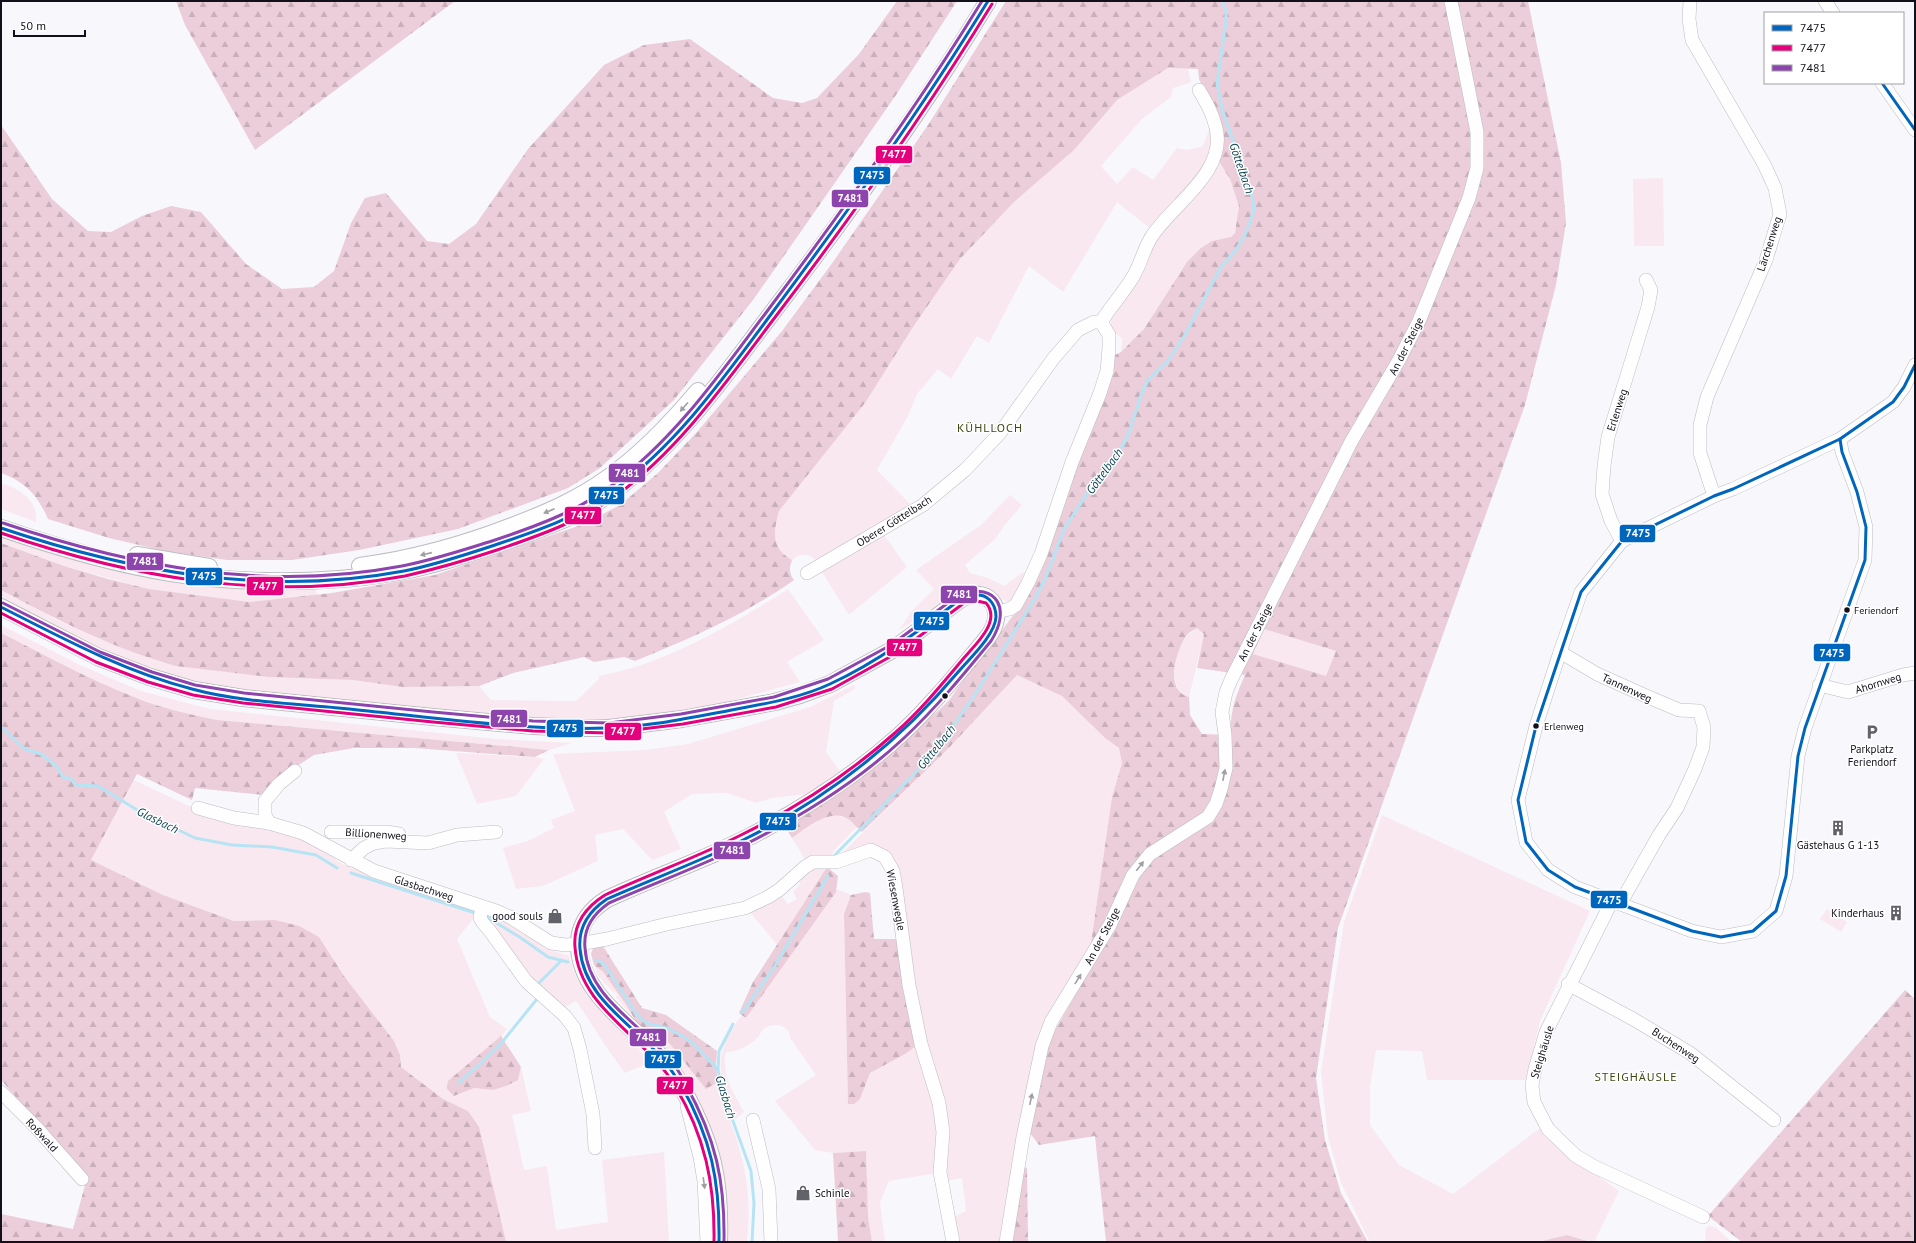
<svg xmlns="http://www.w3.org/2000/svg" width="1916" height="1243" font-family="'PT Sans',sans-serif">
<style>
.green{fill:#f9e8f0}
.forest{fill:url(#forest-firs);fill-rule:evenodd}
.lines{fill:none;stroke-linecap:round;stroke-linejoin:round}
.stream{stroke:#b7e4f4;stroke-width:3}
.minor-casing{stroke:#bcbcc2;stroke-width:14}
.major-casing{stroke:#bcbcc2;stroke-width:18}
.minor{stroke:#fefeff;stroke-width:13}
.major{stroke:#fefeff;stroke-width:16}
.bus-1-casing{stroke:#fff;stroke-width:6}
.bus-2-casing{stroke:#fff;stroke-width:6}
.bus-3-casing{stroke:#fff;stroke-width:6}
.bus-1{stroke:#0065bd;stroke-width:3}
.bus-2{stroke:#e5007d;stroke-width:3}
.bus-3{stroke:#8e44ad;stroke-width:3}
.oneway{fill:#a09fa4}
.bus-dot{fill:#12111b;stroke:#fff;stroke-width:1.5}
.labels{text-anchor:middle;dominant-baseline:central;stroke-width:3;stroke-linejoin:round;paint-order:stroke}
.bus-label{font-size:10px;fill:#12111b;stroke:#fff;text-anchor:start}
.street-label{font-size:11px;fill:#12111b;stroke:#fff}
.poi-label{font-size:11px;fill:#12111b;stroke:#fff}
.water-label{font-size:12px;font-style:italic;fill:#033e4e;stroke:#fff}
.neighbourhood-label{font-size:12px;letter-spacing:1px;fill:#3c4a12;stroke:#fff}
.line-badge{stroke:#fff;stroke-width:1.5}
.badge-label{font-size:11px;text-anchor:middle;font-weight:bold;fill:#fff}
</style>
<defs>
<pattern id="forest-firs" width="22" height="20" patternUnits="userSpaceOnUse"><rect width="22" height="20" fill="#eccdda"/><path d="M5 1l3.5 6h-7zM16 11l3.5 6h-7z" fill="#c9afba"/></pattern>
</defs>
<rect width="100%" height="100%" fill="#f8f8fc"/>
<g class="green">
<path d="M1168,68L1188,69L1191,82L1173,88L1171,97L1142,119L1101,166L1117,184L1133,167L1153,180L1177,148L1187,150L1203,146L1211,125L1215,129L1208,166L1153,231L1117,202L1063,292L1029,266L989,343L977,336L951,379L938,369L917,394L908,416L877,470L911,505L816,560C807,553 800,553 792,560C771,548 773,533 779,511L865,403L913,327L960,259L1014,202L1074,150L1117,100Z"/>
<polygon points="1217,158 1230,179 1239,206 1235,233 1231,237 1212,241 1187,262 1144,329 1121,352 1122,338 1111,330 1111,318 1156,234"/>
<polygon points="1663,178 1664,246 1634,246 1633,179"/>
<path d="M1,483C20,489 38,500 36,522L1,509Z"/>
<path d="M1010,495L1022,505L1004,526L996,538L965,565L970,573L988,578L1004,586L1023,572L1028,575L1012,599L1009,602C1001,601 999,595 993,591C986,587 978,586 971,585L899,630L911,612L934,589L916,570L981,525Z"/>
<polygon points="882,532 907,567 849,615 820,569"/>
<polygon points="1,534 40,548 316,588 317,595 250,602 149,589 64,566 1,543"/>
<path d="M788,589L824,640L787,662L800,682L704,708L657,716L592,721L455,711L302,698L212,685L136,665L91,644L1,597V590L55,619L97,638L164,663L268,677L353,680L403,687L479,686L491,700L576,701L599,679V676C667,663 730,626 788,589Z"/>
<path d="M1,625L80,665L141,691L210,709L496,739L572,743L549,750L217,720C189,714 160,708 134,697C88,679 45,655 1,633Z"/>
<path d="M1197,628L1204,634L1189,697L1179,692C1169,671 1177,640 1197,628Z"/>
<polygon points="1264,629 1336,651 1326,677 1253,654"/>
<polygon points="1017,675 1062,696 1105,738 1119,748 1122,763 1112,797 1090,950 1038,1040 1017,1134 999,1242 958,1242 954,1217 966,1211 962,1178 946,1181 935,1080 886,855 838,857 946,751"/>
<polygon points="854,685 856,688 834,701 826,752 840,771 808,794 772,798 756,803 727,793 692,794 664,812 681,849 652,860 623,829 595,835 598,861 543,886 516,889 503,848 528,841 554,828 551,820 575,811 553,754 645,750 688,744 810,707"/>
<polygon points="456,753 535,757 544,759 516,796 477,804"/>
<polygon points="134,780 210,816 276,829 315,844 342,864 476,908 474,918 457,939 490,1017 507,1029 454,1096 474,1088 493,1090 518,1080 521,1067 531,1111 512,1115 524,1170 547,1166 556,1230 608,1222 602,1160 664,1152 669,1242 506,1242 493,1192 468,1111 443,1099 401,1067 400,1055 394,1041 344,976 319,937 275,920 235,921 163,895 91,860"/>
<polygon points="834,815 847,818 857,827 837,847 829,858 806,861 792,838 821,819"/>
<polygon points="1382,815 1590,911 1540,1021 1526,1080 1427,1080 1422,1051 1376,1050 1370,1087 1370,1125 1399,1165 1453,1194 1540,1128 1573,1158 1619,1191 1594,1242 1567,1235 1538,1242 1370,1242 1341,1183 1328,1137 1321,1072 1344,922"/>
<polygon points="810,867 827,867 777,945 749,911 781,895 788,904 797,899 793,892 800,884 801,875"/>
<path d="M837,889L851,895L844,914L848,1103L860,1099L870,1073L905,1054L919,1044L938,1122L934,1161L937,1173L889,1181L880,1202L885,1242H872L868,1217L866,1151L833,1153L815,1150L775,1101L816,1075L790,1038C790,1026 776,1022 767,1027C761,1030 761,1034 757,1038C750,1046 736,1052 726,1052C721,1075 734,1093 744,1112L735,1120C718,1076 711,1055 742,1015L746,1018Z"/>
<polygon points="1827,909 1847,922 1841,932 1820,919"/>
<path d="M486,914L500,918L530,935L544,948L569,956L573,970L587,996L633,1041L649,1063L625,1073C607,1050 593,1025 576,1001L562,1009L528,980L486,922Z"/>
<path d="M594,965C606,974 628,1001 631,1015L616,997L618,995L614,991L613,992L598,976Z"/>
<path d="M645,1031C668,1031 693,1072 706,1088L718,1082C722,1103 731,1121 737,1141C748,1175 751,1207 747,1242H724L721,1162L705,1114L688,1084Z"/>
<polygon points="1709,1226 1715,1227 1732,1242 1705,1242 1706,1228"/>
</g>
<g class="forest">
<polygon points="176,1 455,1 255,150 185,25"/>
<path d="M897,1H957L896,95L802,230L753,300L674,400L600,468L568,488L458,529L359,550L292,560H227L165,551L109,538L48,519C38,496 26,482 1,473V125L52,199L88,231L111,232L142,216L171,206L201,212L246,264L282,289L314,287L334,271L351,223L365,198L386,193L427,241L449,244L476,224L528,149L604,65L644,45L690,39L773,98L802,103L817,98L859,54Z"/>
<path d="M1006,1H1528L1561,163L1566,223L1556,285L1525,405L1338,928L1316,1078L1325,1140L1341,1193L1368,1242H1106L1095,1136L1039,1145L1030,1133L1049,1041L1089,971L1090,950L1112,797L1122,763L1119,748L1105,738L1062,696L1017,675L946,751L862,832C857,828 853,822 848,819C830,807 806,829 792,838L785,827L816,808L940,709L950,699L969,672L987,651L1025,599L1113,356L1121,352L1144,329L1187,262L1201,248L1212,241L1231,237L1235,233L1239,206L1230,179L1217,158L1215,114L1199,79L1198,69L1168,68L1117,100L1074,150L1014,202L960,259L913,327L865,403L779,511C773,533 771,548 792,560C789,568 789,573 794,580C746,614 690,639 635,661L624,657L594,662L584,657L513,673L479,686L403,687L353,680L268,677L176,666C115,649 57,620 1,590V543L64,566L108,579L149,589L250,602L332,593L435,575L584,524L620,505L658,473L697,432L782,331L833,262L928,125ZM1197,628L1204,634L1197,668L1245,675C1235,698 1230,710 1231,735L1202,734L1190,715L1189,697C1186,696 1181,694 1179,691C1168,678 1178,644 1189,633C1191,631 1195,629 1197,628ZM1264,629L1336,651L1326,676L1253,654Z"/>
<path d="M1,633C45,655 88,679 134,697C160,708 189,714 217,720L549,750L535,757L414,748H354L314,755L283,775L264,795L195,788L192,800L137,774L91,860L163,895L234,921L275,920L299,926L319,937L344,976L394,1041L400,1055L401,1067L443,1099L468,1111L479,1127L506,1242H1V1214L73,1229L87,1178L1,1080Z"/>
<polygon points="827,867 838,876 836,892 746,1018 739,1013 753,982"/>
<polygon points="865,892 870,893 874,939 902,939 919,1044 905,1054 870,1073 860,1099 854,1104 848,1104 844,914 851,895"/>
<polygon points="598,946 603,946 642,1008 666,1015 717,1051 716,1065 718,1082 706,1089 670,1044 658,1034 645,1031 637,1023 625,1003 603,972 594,965 591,954 593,948"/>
<polygon points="1905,990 1915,999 1915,1242 1742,1242 1708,1216"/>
<polygon points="501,1036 521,1067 518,1080 506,1086 493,1090 474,1088 454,1096 447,1089 448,1081"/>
<polygon points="866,1151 868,1217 872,1242 838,1242 833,1153"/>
<polygon points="1024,1167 1027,1168 1028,1242 1010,1242"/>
<polygon points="1567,1235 1591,1242 1538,1242"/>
</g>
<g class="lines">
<g class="stream">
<polyline points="1,727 25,749 41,754 56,766 63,777 71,779 76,785 98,786 139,811 195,838 232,845 272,847 316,855 337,868"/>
<polyline points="834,856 920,768 940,745 974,696 1036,597 1046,577 1064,529 1102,471 1123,445 1129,433 1141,395 1148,380 1167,362 1185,335 1221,267 1236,250 1245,235 1254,210 1252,196 1222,109 1217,83 1226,21 1226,10 1222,1"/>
<polyline points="351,873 475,913"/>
<polyline points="487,917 521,938 548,957 568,962"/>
<polyline points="596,960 604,964 637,1015 646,1023 667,1028 684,1037 694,1044 718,1070 724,1096 751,1171 754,1203 752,1242"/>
<polyline points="538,984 561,961"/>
<polyline points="742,1013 773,969 828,876"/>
<polyline points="718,1070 719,1051 733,1024"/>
<polyline points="459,1083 499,1046 537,999"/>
</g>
<g class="minor-casing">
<g id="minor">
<polyline points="1690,1 1689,19 1692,40 1764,164 1775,188 1780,214 1766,260 1707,397 1700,425 1700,453 1714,496"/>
<polyline points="1825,1 1833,13"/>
<polyline points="1882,83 1915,130"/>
<path d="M1101,322C1111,306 1125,291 1134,275C1141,263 1144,248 1152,236C1173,204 1227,172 1216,128C1213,114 1206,102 1199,90"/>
<polyline points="1840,439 1842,452 1857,492 1866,527 1865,560 1805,728 1798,756 1786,876 1776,911 1753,931 1721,937 1692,931 1575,887 1548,870 1526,842 1518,800 1536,726 1560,652 1581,592 1622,541 1714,496 1733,489 1840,439 1893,402 1904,387 1915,365"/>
<polyline points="1622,541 1611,521 1602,494 1604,466 1608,437 1648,307 1651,290 1646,280"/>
<polyline points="807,573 923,505 965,470 1000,433 1053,359 1078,330 1094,322 1101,322 1109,335 1109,348 1107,371 1100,393 1072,462 1041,554 1028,583 1016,605 1010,609 996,612"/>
<polyline points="1560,652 1597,674 1646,696 1679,710 1699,711 1704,727 1703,747 1695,769 1677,808 1659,835 1620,904"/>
<polyline points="1819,685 1848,692 1903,675 1915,673"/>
<polyline points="198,808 234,818 269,823 303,833 374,871 496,911 510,917 551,943 566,945 579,944 607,939 667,924 745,908 768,897 779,890 805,867 813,862 836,862 871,850 885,857 893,871 896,888 909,985 921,1044 939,1103 943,1132 940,1172 953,1242"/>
<polyline points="269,823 265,815 265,801 279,784 295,771"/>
<polyline points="331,832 386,832 399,834"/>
<polyline points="351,860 364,848 374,843 386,841 428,843 457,835 496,832"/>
<polyline points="1612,901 1546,1032 1535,1069 1532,1085 1534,1102 1548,1129 1576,1156 1595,1167 1703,1217"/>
<polyline points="482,907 480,918 483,923 490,931 526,981 565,1016 574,1028 580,1049 593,1114 595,1148"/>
<polyline points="1568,984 1633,1019 1690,1053 1774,1120"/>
<polyline points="1,1092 36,1127 82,1179"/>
<polyline points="687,1106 700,1157 704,1181 707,1242"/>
<polyline points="753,1120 769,1189 771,1242"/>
<polyline points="1006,1242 1023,1137 1042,1046 1051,1022 1110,925 1133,875 1150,854 1208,817 1216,804 1221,789 1226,768 1225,735 1222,712 1226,692 1231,680 1351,442 1399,360 1419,321 1469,198 1477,168 1477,132 1451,1"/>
</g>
</g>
<g class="major-casing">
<g id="major">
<path d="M1,528C56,547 114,564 171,573C240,584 323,584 391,573C429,567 465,555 501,543C541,529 580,516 615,490C677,444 723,378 769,317C847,215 922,111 988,1"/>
<polyline points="137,555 209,567"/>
<path d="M360,566C412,559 463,545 512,526C546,513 579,499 609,477C643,453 671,423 698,391"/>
<path d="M1,607L98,657L150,677L194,690L243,698L433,717L533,726L584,728H609L682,719L775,702L800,695L830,684L894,649L962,598C993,585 1007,614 987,638C959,672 932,705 900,735C859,772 812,803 764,829C714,857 658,875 607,899C591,909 581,921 579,940C576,993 632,1024 662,1058C670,1068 678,1079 684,1091C713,1145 721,1180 719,1242"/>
</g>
</g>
<use href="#minor" class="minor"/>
<use href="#major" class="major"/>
<g class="bus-1-casing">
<g id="bus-1">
<polyline points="1882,83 1915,130"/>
<polygon points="1840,439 1842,452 1857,492 1866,527 1865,560 1805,728 1798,756 1786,876 1776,911 1753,931 1721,937 1692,931 1575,887 1548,870 1526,842 1518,800 1536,726 1581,592 1622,541 1714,496 1733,489"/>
<polyline points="1840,439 1893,402 1904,387 1915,365"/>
<path d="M1,528C132,572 266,597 404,571C435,565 465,555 495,545C536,531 579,517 614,490C677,444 723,379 769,317C846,214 921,110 988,1"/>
<path d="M1,607C64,639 123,671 192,689C243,703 305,704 358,710C439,718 526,731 607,728C647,727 688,718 727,711C762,704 798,699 830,684C878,662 920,630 962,598C968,596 973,595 980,595C991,597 996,607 996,617C995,635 970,658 959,671C899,742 827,799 743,840C699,862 652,879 607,899C589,911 578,927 580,949C584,998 632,1024 662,1058C669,1066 675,1076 681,1085C711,1138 720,1181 719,1242"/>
</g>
</g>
<g class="bus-2-casing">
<g id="bus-2">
<path d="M1,533C132,578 267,602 405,576C436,569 467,560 497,550C538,536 581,521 617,495C682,447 728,379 776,316C853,215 926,112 992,4"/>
<path d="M1,613L96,662L148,682L193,695L243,703L433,722L533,731L609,733L683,724L776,707L832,689L897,653L964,603L973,600L986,603C1002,621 975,645 963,659C942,684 921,710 896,732C850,773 798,807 743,834C698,857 650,874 605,895C586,907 573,924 575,947C579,1009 646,1036 675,1086C705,1136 715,1184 714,1242"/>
</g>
</g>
<g class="bus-3-casing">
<g id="bus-3">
<path d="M3,523C133,567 265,592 402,566C433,560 463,550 492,541C534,527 576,512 611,486C674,440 719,375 765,314C841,213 915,110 982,1"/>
<path d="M3,603L100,652L152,672L195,685L244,693L433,712L533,721L609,723L681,714L774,697L828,679L891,645L960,594C998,582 1011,610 991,641C964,674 936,708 904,738C858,781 802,816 746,844C701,866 655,883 609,903C593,914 583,928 585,948C588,996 637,1022 666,1055C674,1064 681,1074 686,1085C716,1139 725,1181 724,1242"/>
</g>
</g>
<use href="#bus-1" class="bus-1"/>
<use href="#bus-2" class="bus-2"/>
<use href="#bus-3" class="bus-3"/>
</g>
<defs><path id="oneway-solid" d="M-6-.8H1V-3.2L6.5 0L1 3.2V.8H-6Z"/></defs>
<g class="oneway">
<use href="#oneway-solid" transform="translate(684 407) rotate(131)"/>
<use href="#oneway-solid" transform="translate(549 511) rotate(157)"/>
<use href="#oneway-solid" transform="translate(426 554) rotate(167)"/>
<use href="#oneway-solid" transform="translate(1224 775) rotate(-79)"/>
<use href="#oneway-solid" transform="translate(1140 866) rotate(-52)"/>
<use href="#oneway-solid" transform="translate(1078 979) rotate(-58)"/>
<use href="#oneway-solid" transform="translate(1031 1099) rotate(-78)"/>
<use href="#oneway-solid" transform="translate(704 1183) rotate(82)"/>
</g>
<defs>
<g id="parking-bare" transform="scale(1.2)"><path d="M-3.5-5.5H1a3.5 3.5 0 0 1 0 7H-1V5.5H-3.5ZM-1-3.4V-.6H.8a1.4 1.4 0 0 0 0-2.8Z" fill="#62626a" stroke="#fff" stroke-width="2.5" paint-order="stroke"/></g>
<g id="building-bare" transform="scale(1.2)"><path d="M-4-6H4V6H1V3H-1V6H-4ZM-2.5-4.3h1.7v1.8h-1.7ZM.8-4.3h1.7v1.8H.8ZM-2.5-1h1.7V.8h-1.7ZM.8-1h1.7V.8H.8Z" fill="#62626a" stroke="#fff" stroke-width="2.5" paint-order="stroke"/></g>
<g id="shop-bare" transform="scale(1.2)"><path d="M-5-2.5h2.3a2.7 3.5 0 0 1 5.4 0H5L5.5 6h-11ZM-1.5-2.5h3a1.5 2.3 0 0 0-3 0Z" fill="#62626a" stroke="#fff" stroke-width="2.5" paint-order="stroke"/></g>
</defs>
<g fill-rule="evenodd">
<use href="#parking-bare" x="1872" y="732"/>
<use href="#building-bare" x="1838" y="828"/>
<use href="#building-bare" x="1896" y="913"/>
<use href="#shop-bare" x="555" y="916"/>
<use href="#shop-bare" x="803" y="1193"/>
</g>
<g class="bus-dot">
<circle cx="1847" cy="610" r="3.5"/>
<circle cx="945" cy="696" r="3.5"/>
<circle cx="1536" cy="726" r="3.5"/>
</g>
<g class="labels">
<g class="bus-label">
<text x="1854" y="610">Feriendorf</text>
<text x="1544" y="726">Erlenweg</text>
</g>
<g class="street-label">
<text transform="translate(1769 244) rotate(-72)">Lärchenweg</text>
<text transform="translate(1406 346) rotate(-63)">An der Steige</text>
<text transform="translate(1617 410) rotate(-72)">Erlenweg</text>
<text transform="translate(894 521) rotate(-32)">Oberer Göttelbach</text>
<text transform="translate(1255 632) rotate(-63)">An der Steige</text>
<text transform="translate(1878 683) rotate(-17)">Ahornweg</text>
<text transform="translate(1627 688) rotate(25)">Tannenweg</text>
<text transform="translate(376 834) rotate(4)">Billionenweg</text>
<text transform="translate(424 888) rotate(18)">Glasbachweg</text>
<text transform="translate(896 900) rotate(79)">Wiesenwegle</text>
<text transform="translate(1102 936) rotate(-62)">An der Steige</text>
<text transform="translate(1676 1045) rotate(33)">Buchenweg</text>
<text transform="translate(1542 1052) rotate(-73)">Steighäusle</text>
<text transform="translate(42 1135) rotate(47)">Roßwald</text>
</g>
<g class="poi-label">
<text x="1872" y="749">Parkplatz<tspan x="1872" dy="13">Feriendorf</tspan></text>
<text x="1838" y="845">Gästehaus G 1-13</text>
<text x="1884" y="913" text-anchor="end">Kinderhaus</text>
<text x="543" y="916" text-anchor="end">good souls</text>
<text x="815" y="1193" text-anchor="start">Schinle</text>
</g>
<g class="water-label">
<text transform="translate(1242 168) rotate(71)">Göttelbach</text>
<text transform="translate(1104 471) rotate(-54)">Göttelbach</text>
<text transform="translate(936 747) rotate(-51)">Göttelbach</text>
<text transform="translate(158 820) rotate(26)">Glasbach</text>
<text transform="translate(726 1097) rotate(73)">Glasbach</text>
</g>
<g class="neighbourhood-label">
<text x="990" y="427">KÜHLLOCH</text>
<text x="1636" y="1076">STEIGHÄUSLE</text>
</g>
</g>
<g class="line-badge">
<rect x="875" y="145" width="38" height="19" rx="4" fill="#e5007d"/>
<rect x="853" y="166" width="38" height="19" rx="4" fill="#0065bd"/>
<rect x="831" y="189" width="38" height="19" rx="4" fill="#8e44ad"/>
<rect x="608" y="463" width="38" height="20" rx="4" fill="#8e44ad"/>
<rect x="588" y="486" width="37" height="19" rx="4" fill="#0065bd"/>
<rect x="564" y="506" width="38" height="19" rx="4" fill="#e5007d"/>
<rect x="1619" y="524" width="37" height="19" rx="4" fill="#0065bd"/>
<rect x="126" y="552" width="38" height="19" rx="4" fill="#8e44ad"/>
<rect x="185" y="567" width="38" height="19" rx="4" fill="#0065bd"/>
<rect x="246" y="576" width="38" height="20" rx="4" fill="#e5007d"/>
<rect x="940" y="585" width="38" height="19" rx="4" fill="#8e44ad"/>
<rect x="913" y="611" width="37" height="20" rx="4" fill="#0065bd"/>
<rect x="886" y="638" width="37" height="19" rx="4" fill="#e5007d"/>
<rect x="1813" y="643" width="38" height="19" rx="4" fill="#0065bd"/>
<rect x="490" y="709" width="38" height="19" rx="4" fill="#8e44ad"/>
<rect x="546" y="719" width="38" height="19" rx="4" fill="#0065bd"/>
<rect x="604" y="722" width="38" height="19" rx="4" fill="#e5007d"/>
<rect x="759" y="812" width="38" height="19" rx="4" fill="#0065bd"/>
<rect x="713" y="841" width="38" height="19" rx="4" fill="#8e44ad"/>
<rect x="1590" y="890" width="38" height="19" rx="4" fill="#0065bd"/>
<rect x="629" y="1028" width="38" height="19" rx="4" fill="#8e44ad"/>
<rect x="644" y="1050" width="38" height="19" rx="4" fill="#0065bd"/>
<rect x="656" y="1076" width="38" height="19" rx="4" fill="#e5007d"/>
</g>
<g class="badge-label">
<text x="894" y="158">7477</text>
<text x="872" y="179">7475</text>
<text x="850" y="202">7481</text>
<text x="627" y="477">7481</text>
<text x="606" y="499">7475</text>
<text x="583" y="519">7477</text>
<text x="1638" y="537">7475</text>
<text x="145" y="565">7481</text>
<text x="204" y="580">7475</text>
<text x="265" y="590">7477</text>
<text x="959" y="598">7481</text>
<text x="932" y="625">7475</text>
<text x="905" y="651">7477</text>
<text x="1832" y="657">7475</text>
<text x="509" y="723">7481</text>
<text x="565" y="732">7475</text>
<text x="623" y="735">7477</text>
<text x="778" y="825">7475</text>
<text x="732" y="854">7481</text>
<text x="1609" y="904">7475</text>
<text x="648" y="1041">7481</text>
<text x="663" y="1063">7475</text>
<text x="675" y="1089">7477</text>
</g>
<rect width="1916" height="1243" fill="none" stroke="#12111b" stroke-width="4"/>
<rect x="1764" y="12" width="140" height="72" fill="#ffffff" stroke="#a0a0a4"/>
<rect x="1772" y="25" width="20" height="6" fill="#0065bd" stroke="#a0a0a4"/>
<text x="1800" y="32" font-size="12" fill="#12111b">7475</text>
<rect x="1772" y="45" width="20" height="6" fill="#e5007d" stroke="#a0a0a4"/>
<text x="1800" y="52" font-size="12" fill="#12111b">7477</text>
<rect x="1772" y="65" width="20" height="6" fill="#8e44ad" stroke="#a0a0a4"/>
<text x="1800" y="72" font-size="12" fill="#12111b">7481</text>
<path d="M14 30v6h71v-6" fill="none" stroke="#12111b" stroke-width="2"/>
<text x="20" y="30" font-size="12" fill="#12111b" stroke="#ffffff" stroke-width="3" paint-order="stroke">50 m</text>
</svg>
